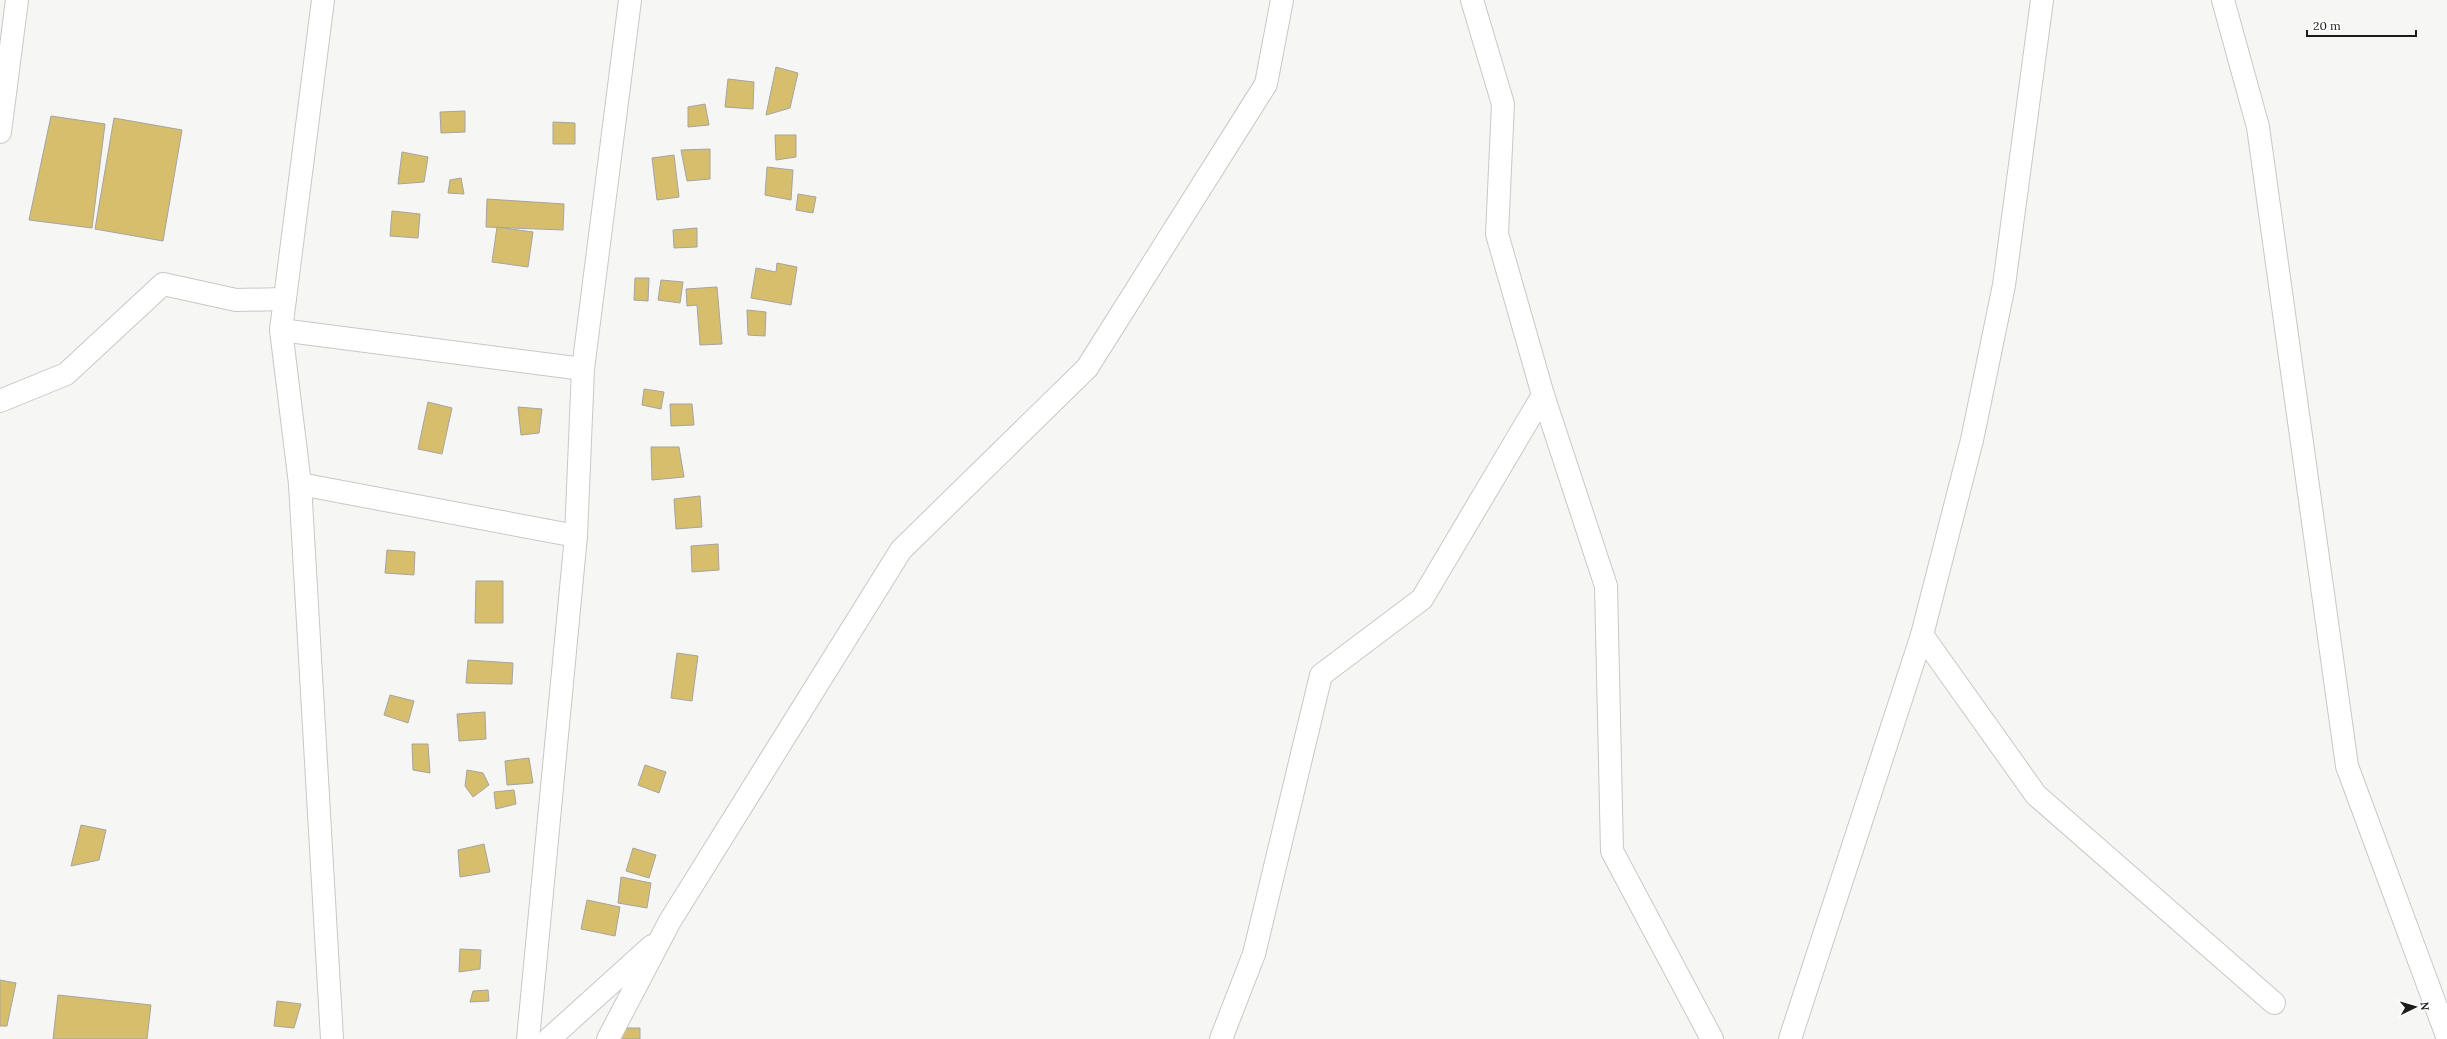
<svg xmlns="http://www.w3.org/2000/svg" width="2447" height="1039" font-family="Lora,serif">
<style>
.building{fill:#d7be6d;stroke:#a5a4a0}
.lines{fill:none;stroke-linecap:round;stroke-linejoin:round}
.minor-casing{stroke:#c7c9c5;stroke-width:24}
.minor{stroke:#fff;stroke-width:22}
</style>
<rect width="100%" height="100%" fill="#f6f7f4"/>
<g class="building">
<polygon points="776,67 798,73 790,108 766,115"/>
<polygon points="728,79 754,82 753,109 725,107"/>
<polygon points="705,104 709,125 688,127 688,107"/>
<polygon points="465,111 465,132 441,133 440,112"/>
<polygon points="51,116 105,124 92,228 29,220"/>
<polygon points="114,118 182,130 163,241 95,229"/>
<polygon points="553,122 575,123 575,144 553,144"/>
<polygon points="775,135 796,135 796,157 776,160"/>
<polygon points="710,149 710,179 687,181 681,150"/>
<polygon points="402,152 428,157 424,182 398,184"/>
<polygon points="674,155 679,197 657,200 652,158"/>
<polygon points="767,167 793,170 791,200 765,195"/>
<polygon points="461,178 464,194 448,193 450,180"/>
<polygon points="798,194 816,197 813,213 796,210"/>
<polygon points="487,199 564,204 563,230 486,227"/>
<polygon points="392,211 420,214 418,238 390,236"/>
<polygon points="497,227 533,232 528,267 492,262"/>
<polygon points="697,228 697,247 674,248 673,230"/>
<polygon points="777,263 797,267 791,305 751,298 756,268 776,272"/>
<polygon points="635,278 649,278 648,301 634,300"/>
<polygon points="661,280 683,282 680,303 658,300"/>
<polygon points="717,287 722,344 700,345 697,305 687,306 686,289"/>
<polygon points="747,310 766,312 765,336 748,335"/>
<polygon points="644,389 664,392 661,409 642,405"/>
<polygon points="428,402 452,408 442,454 418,449"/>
<polygon points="670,404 692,404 694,425 671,426"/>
<polygon points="518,407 542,409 539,433 521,435"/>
<polygon points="651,447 679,447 684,477 652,480"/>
<polygon points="700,496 702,527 676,529 674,499"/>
<polygon points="718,544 719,570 692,572 691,546"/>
<polygon points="387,550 415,552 414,575 385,573"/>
<polygon points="476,581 503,581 503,623 475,623"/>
<polygon points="677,653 698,656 692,701 671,698"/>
<polygon points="468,660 513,663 512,684 466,683"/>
<polygon points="390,695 414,701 408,723 384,715"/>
<polygon points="485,712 486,739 459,741 457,714"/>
<polygon points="412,744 428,744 430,773 413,770"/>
<polygon points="529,758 533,783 507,785 505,761"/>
<polygon points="645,765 666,772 659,793 638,785"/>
<polygon points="467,770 483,773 489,785 473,797 465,786"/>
<polygon points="514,790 516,804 496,809 494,792"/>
<polygon points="81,825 106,830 99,860 71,866"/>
<polygon points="484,844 490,872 460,877 458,850"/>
<polygon points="633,848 656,855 649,878 626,871"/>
<polygon points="621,877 651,883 647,908 618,903"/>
<polygon points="587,900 620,907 615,936 581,929"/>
<polygon points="460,949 481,950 480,969 459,972"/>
<polygon points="0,980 16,983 7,1026 0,1026"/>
<polygon points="488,990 489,1001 470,1002 473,991"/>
<polygon points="58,995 151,1005 147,1039 53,1039"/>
<polygon points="277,1001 301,1004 294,1028 274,1026"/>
<polygon points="618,1028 640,1028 640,1039 617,1039"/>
</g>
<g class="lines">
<g class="minor-casing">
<g id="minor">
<polyline points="323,0 281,330 300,484 332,1039"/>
<polyline points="1472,0 1503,104 1497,234 1543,395 1606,586 1612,851 1712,1039"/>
<polyline points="2223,0 2258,127 2347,766 2447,1036"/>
<polyline points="0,132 17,0"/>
<polyline points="281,330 583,369"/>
<polyline points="0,401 66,374 163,284 236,300 285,299"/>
<polyline points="300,484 576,536"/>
<polyline points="1922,635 2036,795 2274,1003"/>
<polyline points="528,1039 576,536 583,369 630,0"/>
<polyline points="549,1039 652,946"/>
<polyline points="608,1039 670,921 901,550 1087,368 1266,84 1282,0"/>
<polyline points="1221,1039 1254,954 1321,675 1422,599 1543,395"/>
<polyline points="1790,1039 1922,635 1972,440 2004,285 2042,0"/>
</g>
</g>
<use href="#minor" class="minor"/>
</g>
<g transform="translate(2415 1007) rotate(85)" stroke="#ffffff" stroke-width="3" paint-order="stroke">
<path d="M0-3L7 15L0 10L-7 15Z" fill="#1c1c1b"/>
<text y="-6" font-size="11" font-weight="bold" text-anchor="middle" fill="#1c1c1b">N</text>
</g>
<path d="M2307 30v6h109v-6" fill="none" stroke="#1c1c1b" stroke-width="2"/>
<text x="2313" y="30" font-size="12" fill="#1c1c1b" stroke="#ffffff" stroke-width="3" paint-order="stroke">20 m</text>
</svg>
